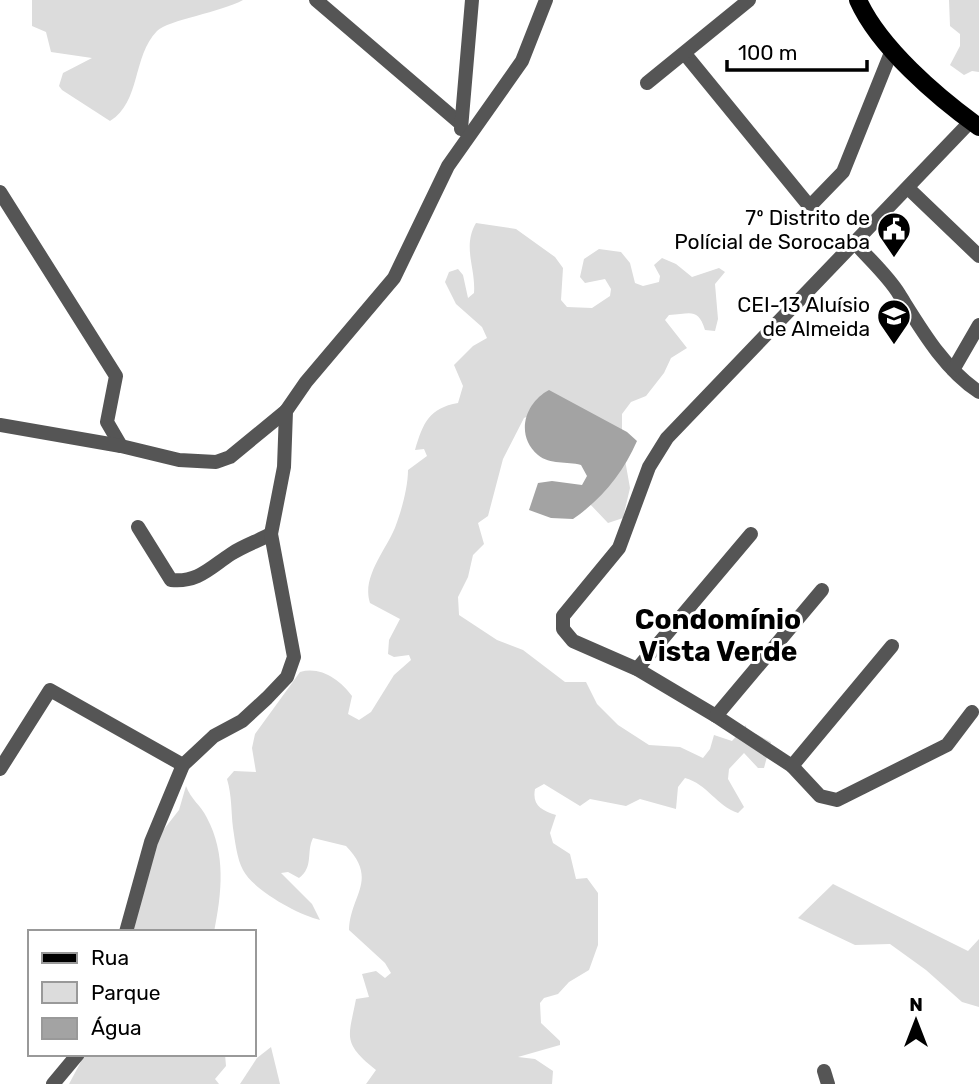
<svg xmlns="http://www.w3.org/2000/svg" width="979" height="1084" font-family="Rubik,sans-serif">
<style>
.green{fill:#dcdcdc}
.water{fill:#a3a3a3}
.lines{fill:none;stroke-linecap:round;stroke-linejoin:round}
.minor{stroke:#555;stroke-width:14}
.major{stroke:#000;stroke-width:18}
.labels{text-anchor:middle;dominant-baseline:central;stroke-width:6;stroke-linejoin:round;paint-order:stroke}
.poi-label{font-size:21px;fill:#000;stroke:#fff;text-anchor:end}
.district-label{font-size:28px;font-weight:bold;fill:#000;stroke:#fff}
</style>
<rect width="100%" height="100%" fill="#fff"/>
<g class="green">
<path d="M32,0H243C222,12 168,20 157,31C132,57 141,102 110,121L62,90L59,86L63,73L92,58L51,52L46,32L32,26Z"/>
<polygon points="949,0 979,0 979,72 972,71 964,75 950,65 960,46 960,34 950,26"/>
<path d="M476,223L516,229L555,257L563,268L561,300L567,307L592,308L610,296L611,289L605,279L585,283L580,277L584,259L599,249L621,252L630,263L635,283L643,286L659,282L660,276L654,265L662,258L676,264L692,277L719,268L725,272L715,284L718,319L715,331L705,330C698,307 690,314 669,315L665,320L687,348L671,358L664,373L646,396L631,402L622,414V443L630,488L623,518L608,523L588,502L586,443L539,412L524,418L503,459L488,516L478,523L484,544L473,555L468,577L458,597L459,615L497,640L523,650L565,682H586L597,704L618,725L649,745L680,747L703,758L710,749L714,735L732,741L746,725L747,743L756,734L771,742L764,768H758L744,753L729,769L728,779L744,807L738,813C717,806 707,784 685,778L678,787L676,809L640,799L626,806L590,799L580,806L544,784L535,789C532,805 541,810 556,815L550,833L553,843L570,854L576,879L587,878L598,893V945L589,970L569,982L558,994L544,998L540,1003L541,1023L560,1041V1045L518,1057L535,1059L553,1071L552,1084H366L376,1070C341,1042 349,1037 356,999L369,997L362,974L376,971L385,978L391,973L385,963L349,930C350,895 379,880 346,846L313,838C306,852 314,867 299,878L288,872L281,873L312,904L320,920C299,915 254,891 243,870C237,859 235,841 233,828C231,811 232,796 227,779L234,771L256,772L252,748L255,734L300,672C321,666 340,680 352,696L348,714L359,720L371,712L394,675L411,660L409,655L394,657L388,654L389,640L400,619L370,603C361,576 388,548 396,525C402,509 408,486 408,470L427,456L424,449L415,450C423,423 429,408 458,403L463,386L454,365L473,346L487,338L482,327L456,304L445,282L449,272L458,269L463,275L468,298L474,293C476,268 462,247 476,223Z"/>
<path d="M186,786C191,800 201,805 207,818C226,854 222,892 214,932H123L140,860L179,810Z"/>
<polygon points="833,884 968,951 979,939 979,1007 962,1002 926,970 890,944 855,945 798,918"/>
<polygon points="271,1047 280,1084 240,1084 257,1058"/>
<polygon points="85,1054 225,1054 226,1066 215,1079 219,1084 69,1084"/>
</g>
<path class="water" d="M549,390L627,432L637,441C623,473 602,499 573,519L551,518L529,510L538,483L552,481L582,485L587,476L581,465C567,461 550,465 538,455C514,434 526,402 549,390Z"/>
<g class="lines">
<g class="minor">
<polyline points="316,0 461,124"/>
<polyline points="685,54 806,202 812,204 843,172 892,50"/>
<polyline points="647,83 749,0"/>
<polyline points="971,121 667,438 649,467 619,548 563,616 563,629 573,641 637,669 716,716 792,766 820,796 837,800 947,745 972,712"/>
<polyline points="461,129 472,0"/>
<polyline points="908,188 979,256"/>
<polyline points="0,192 116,376 107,422 121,446"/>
<path d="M856,244C870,260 888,276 899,294C921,329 944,369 979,392"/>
<polyline points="953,370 979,325"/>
<polyline points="0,425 121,446 179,460 216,462 230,457 286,411"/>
<path d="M138,527L171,580C198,583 211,567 231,554C243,546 258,541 271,534"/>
<polyline points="637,669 751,534"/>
<polyline points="716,716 822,590"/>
<polyline points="792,766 892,646"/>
<polyline points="0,769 50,690 183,765"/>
<polyline points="126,932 151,842 183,765 214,736 242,721 267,698 287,677 294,657 271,534 284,467 286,411 306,382 394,278 448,166 522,61 546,0"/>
<polyline points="824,1071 828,1084"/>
<polyline points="53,1084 78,1054"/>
</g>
<path class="major" d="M858,0C879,47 937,97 979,127"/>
</g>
<defs>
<g id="civic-pin" transform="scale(1.75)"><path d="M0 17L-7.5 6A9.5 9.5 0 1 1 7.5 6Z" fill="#000" stroke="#fff"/><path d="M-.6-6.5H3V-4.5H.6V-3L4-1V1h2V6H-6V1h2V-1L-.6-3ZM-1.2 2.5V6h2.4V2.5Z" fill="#fff"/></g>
<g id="school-pin" transform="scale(1.75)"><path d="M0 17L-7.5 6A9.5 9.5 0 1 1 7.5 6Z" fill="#000" stroke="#fff"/><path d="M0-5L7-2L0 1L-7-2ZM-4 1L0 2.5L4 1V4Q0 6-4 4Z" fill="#fff"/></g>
</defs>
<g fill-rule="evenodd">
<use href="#civic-pin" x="894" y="229"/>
<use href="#school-pin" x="894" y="316"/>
</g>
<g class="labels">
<g class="poi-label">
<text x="870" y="217">7º Distrito de<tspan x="870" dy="24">Polícial de Sorocaba</tspan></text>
<text x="870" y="304">CEI-13 Aluísio<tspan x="870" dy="24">de Almeida</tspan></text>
</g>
<g class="district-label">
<text x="718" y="619">Condomínio<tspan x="718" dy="32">Vista Verde</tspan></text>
</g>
</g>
<rect x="28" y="930" width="228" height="126" fill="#ffffff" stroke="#999999" stroke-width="2"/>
<rect x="42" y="953" width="35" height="10" fill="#000000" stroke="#999999" stroke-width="2"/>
<text x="91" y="965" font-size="21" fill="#000000">Rua</text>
<rect x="42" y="982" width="35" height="21" fill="#dcdcdc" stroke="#999999" stroke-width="2"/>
<text x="91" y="1000" font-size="21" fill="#000000">Parque</text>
<rect x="42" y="1018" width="35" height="21" fill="#a3a3a3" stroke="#999999" stroke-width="2"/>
<text x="91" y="1035" font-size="21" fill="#000000">Água</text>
<g transform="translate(916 1021)" stroke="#ffffff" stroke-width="5" paint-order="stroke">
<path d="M0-5L12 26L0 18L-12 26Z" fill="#000000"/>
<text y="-10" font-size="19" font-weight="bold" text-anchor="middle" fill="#000000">N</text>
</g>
<path d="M727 60v10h140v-10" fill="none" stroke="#000000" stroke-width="3.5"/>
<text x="738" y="60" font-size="21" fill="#000000" stroke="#ffffff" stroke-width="5" paint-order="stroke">100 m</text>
</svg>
